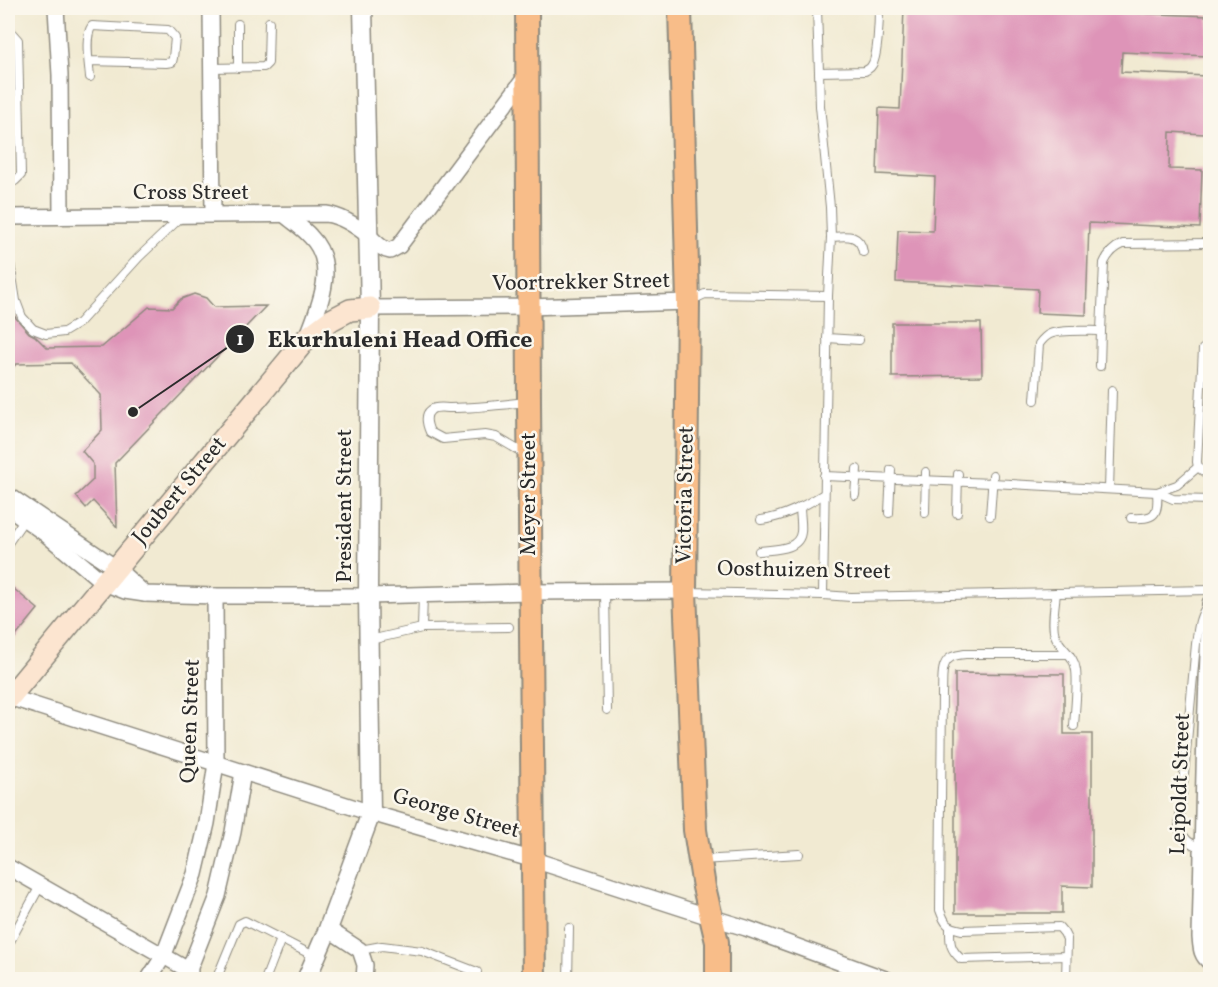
<svg xmlns="http://www.w3.org/2000/svg" width="1218" height="987" font-family="Vollkorn,serif">
<style>
.building{fill:#de94b8}
.lines{fill:none;stroke-linecap:round;stroke-linejoin:round}
.service-casing{stroke:#8e8a7e;stroke-width:10}
.minor-casing{stroke:#8e8a7e;stroke-width:18}
.tertiary-casing{stroke:#8e8a7e;stroke-width:21}
.secondary-casing{stroke:#8e8a7e;stroke-width:24}
.primary-casing{stroke:#8e8a7e;stroke-width:26}
.service{stroke:#fff;stroke-width:8}
.minor{stroke:#fff;stroke-width:15}
.tertiary{stroke:#fff;stroke-width:18}
.secondary{stroke:#fce5d0;stroke-width:21}
.primary{stroke:#f8bd89;stroke-width:22}
.labels{text-anchor:middle;dominant-baseline:central;stroke-width:5;stroke-linejoin:round;paint-order:stroke}
.street-label{font-size:22px;fill:#2b2b2b;stroke:#fbf7ec}
.leader{fill:none;stroke:#2b2b2b;stroke-width:2}
.callout-dot{fill:#2b2b2b;stroke:#fbf7ec;stroke-width:2}
.mark-label{font-size:18px;text-anchor:middle;font-weight:bold;fill:#fff}
.callout-label{font-size:24px;text-anchor:middle;font-weight:bold;fill:#2b2b2b;stroke:#fbf7ec;stroke-width:5;stroke-linejoin:round;paint-order:stroke}
</style>
<rect width="100%" height="100%" fill="#fbf7ec"/>
<filter id="ink" filterUnits="userSpaceOnUse"><feTurbulence type="fractalNoise" baseFrequency=".0167" numOctaves="2"/><feDisplacementMap in="SourceGraphic" scale="12" xChannelSelector="R" yChannelSelector="G"/><feConvolveMatrix kernelMatrix="1 2 1 2 8 2 1 2 1" color-interpolation-filters="sRGB"/></filter>
<filter id="wash" filterUnits="userSpaceOnUse"><feTurbulence type="fractalNoise" baseFrequency=".008" numOctaves="4" result="noise"/><feDisplacementMap in="SourceGraphic" scale="24" xChannelSelector="R" yChannelSelector="G"/><feGaussianBlur stdDeviation="1.35" result="paint"/><feColorMatrix in="noise" values="0 0 0 0 0 0 0 0 0 0 0 0 0 0 0 0 0 1.4 0 .05"/><feComposite in="paint" operator="in"/></filter>
<g filter="url(#wash)">
<rect width="100%" height="100%" fill="#f1ead2"/>
<g id="blocks">
<g class="building">
<polygon points="904,8 1104,8 1104,12 1209,16 1207,56 1122,52 1121,72 1206,76 1204,134 1170,132 1169,169 1202,170 1200,228 1089,223 1086,315 1037,313 1038,289 896,282 898,230 933,231 935,177 877,174 879,108 900,109"/>
<polygon points="194,294 206,298 214,307 266,306 115,463 117,527 93,501 86,508 76,496 93,480 93,464 82,451 102,430 101,395 71,363 16,364 8,373 8,309 29,333 35,336 47,348 102,347 149,307 172,308 181,299"/>
<polygon points="892,323 981,323 982,376 892,377"/>
<polygon points="8,584 38,609 8,646"/>
<polygon points="955,673 1064,674 1064,734 1092,734 1092,887 1062,886 1062,913 955,913"/>
</g>
</g>
</g>
<g filter="url(#ink)">
<use href="#blocks" fill-opacity="0" stroke="#8e8a7e" stroke-width="1.5"/>
<g class="lines">
<g class="service-casing">
<g id="service">
<polyline points="817,8 819,72"/>
<polyline points="8,31 10,31 18,40 21,175 15,181 8,181"/>
<path d="M89,61L166,63L172,62L173,58L175,38L168,30L92,26C84,36 89,64 90,77"/>
<polyline points="212,68 264,67 268,63 269,22"/>
<polyline points="238,68 238,24"/>
<path d="M831,237C846,236 860,233 863,252"/>
<polyline points="8,255 9,257 16,301 22,317 33,329 46,334 64,332 79,323 139,257 180,218"/>
<polyline points="692,300 705,294 828,296"/>
<path d="M1101,331L1104,263C1108,254 1113,248 1123,244L1210,243"/>
<polyline points="827,338 859,340"/>
<polyline points="1203,349 1197,462 1198,467 1210,477"/>
<path d="M1035,400L1039,344C1042,340 1045,336 1050,334C1061,329 1088,331 1101,331L1100,366"/>
<path d="M525,454L496,437L485,435L443,439L430,432C427,425 424,415 431,410C436,406 444,408 450,408C476,408 501,405 527,402"/>
<polyline points="824,476 992,483 1157,492 1173,499 1210,500"/>
<polyline points="1109,489 1112,390"/>
<polyline points="1157,492 1177,485 1198,467"/>
<polyline points="855,495 857,469"/>
<polyline points="889,513 891,470"/>
<polyline points="925,513 926,472"/>
<polyline points="957,513 958,474"/>
<polyline points="990,516 993,475"/>
<path d="M1131,518C1154,519 1159,516 1157,492"/>
<path d="M761,520C784,517 804,506 824,494"/>
<polyline points="8,543 26,517"/>
<path d="M759,551C773,549 799,551 801,532C802,524 800,515 800,507"/>
<polyline points="605,592 607,710"/>
<polyline points="687,592 823,595 851,597 1210,590"/>
<path d="M1056,593C1055,604 1051,625 1055,635C1060,649 1074,654 1076,670C1078,686 1075,710 1074,726"/>
<path d="M823,595L828,296L831,237L830,207L820,106L819,72L865,71C868,69 870,69 872,65C878,56 879,20 879,8"/>
<polyline points="422,628 423,595"/>
<polyline points="370,640 422,628 509,627"/>
<path d="M1202,848C1191,845 1183,839 1179,828L1196,644C1198,630 1199,617 1207,606"/>
<polyline points="701,860 799,854"/>
<path d="M950,928C950,942 949,948 961,959L1066,956"/>
<polyline points="8,945 40,886"/>
<polyline points="360,950 382,946 422,951 477,972"/>
<polyline points="216,980 239,924 245,921 316,957"/>
<polyline points="265,980 281,939"/>
<polyline points="568,980 569,928"/>
<path d="M1066,980L1067,939L1064,933L1059,927L962,930C947,927 945,924 940,910L942,693C943,683 940,664 950,658C954,655 960,655 965,654H1069"/>
</g>
</g>
<g class="minor-casing">
<g id="minor">
<polyline points="56,8 60,75 61,216"/>
<polyline points="211,8 213,214"/>
<path d="M285,215C293,222 303,228 310,236C339,265 319,306 307,338"/>
<path d="M8,217L326,214C341,216 358,227 370,237C377,243 381,249 390,251L399,246L527,75"/>
<polyline points="370,308 528,307 688,302"/>
<polyline points="8,495 116,568 145,594"/>
<polyline points="8,507 47,535 104,583 125,591 145,594 215,596 368,596 530,592 685,591"/>
<path d="M1210,603L1205,731L1200,937C1201,948 1201,956 1210,962"/>
<polyline points="9,697 371,813 534,860 713,918 746,928 888,980"/>
<polyline points="8,867 190,971"/>
<polyline points="328,929 360,950 365,965 364,980"/>
<polyline points="148,980 163,957 195,874 207,823 216,763 215,596"/>
<polyline points="185,980 218,896 233,832 243,772"/>
</g>
</g>
<g class="tertiary-casing">
<polyline id="tertiary" points="306,980 328,929 371,813 368,596 370,308 363,8"/>
</g>
<g class="secondary-casing">
<polyline id="secondary" points="8,699 307,338 331,320 350,310 370,308"/>
</g>
<g class="primary-casing">
<g id="primary">
<polyline points="527,8 529,402 534,980"/>
<polyline points="680,8 688,302 685,591 695,830 704,887 717,942 717,980"/>
</g>
</g>
<use href="#service" class="service"/>
<use href="#minor" class="minor"/>
<use href="#tertiary" class="tertiary"/>
<use href="#secondary" class="secondary"/>
<use href="#primary" class="primary"/>
</g>
</g>
<g class="labels">
<g class="street-label">
<text x="191" y="193">Cross Street</text>
<text transform="translate(581 283) rotate(-1)">Voortrekker Street</text>
<text transform="translate(180 491) rotate(-50)">Joubert Street</text>
<text transform="translate(529 494) rotate(-90)">Meyer Street</text>
<text transform="translate(686 495) rotate(-89)">Victoria Street</text>
<text transform="translate(345 506) rotate(-90)">President Street</text>
<text transform="translate(804 571) rotate(1)">Oosthuizen Street</text>
<text transform="translate(191 721) rotate(-88)">Queen Street</text>
<text transform="translate(1181 784) rotate(-88)">Leipoldt Street</text>
<text transform="translate(456 814) rotate(16)">George Street</text>
</g>
</g>
<path class="leader" d="M133 412L240 339"/>
<g class="callout-dot">
<circle cx="133" cy="412" r="6"/>
<circle cx="240" cy="339" r="15"/>
</g>
<g class="mark-label">
<text x="240" y="345">1</text>
</g>
<g class="callout-label">
<text x="400" y="347">Ekurhuleni Head Office</text>
</g>
<rect width="1218" height="987" fill="none" stroke="#fbf7ec" stroke-width="30"/>
</svg>
